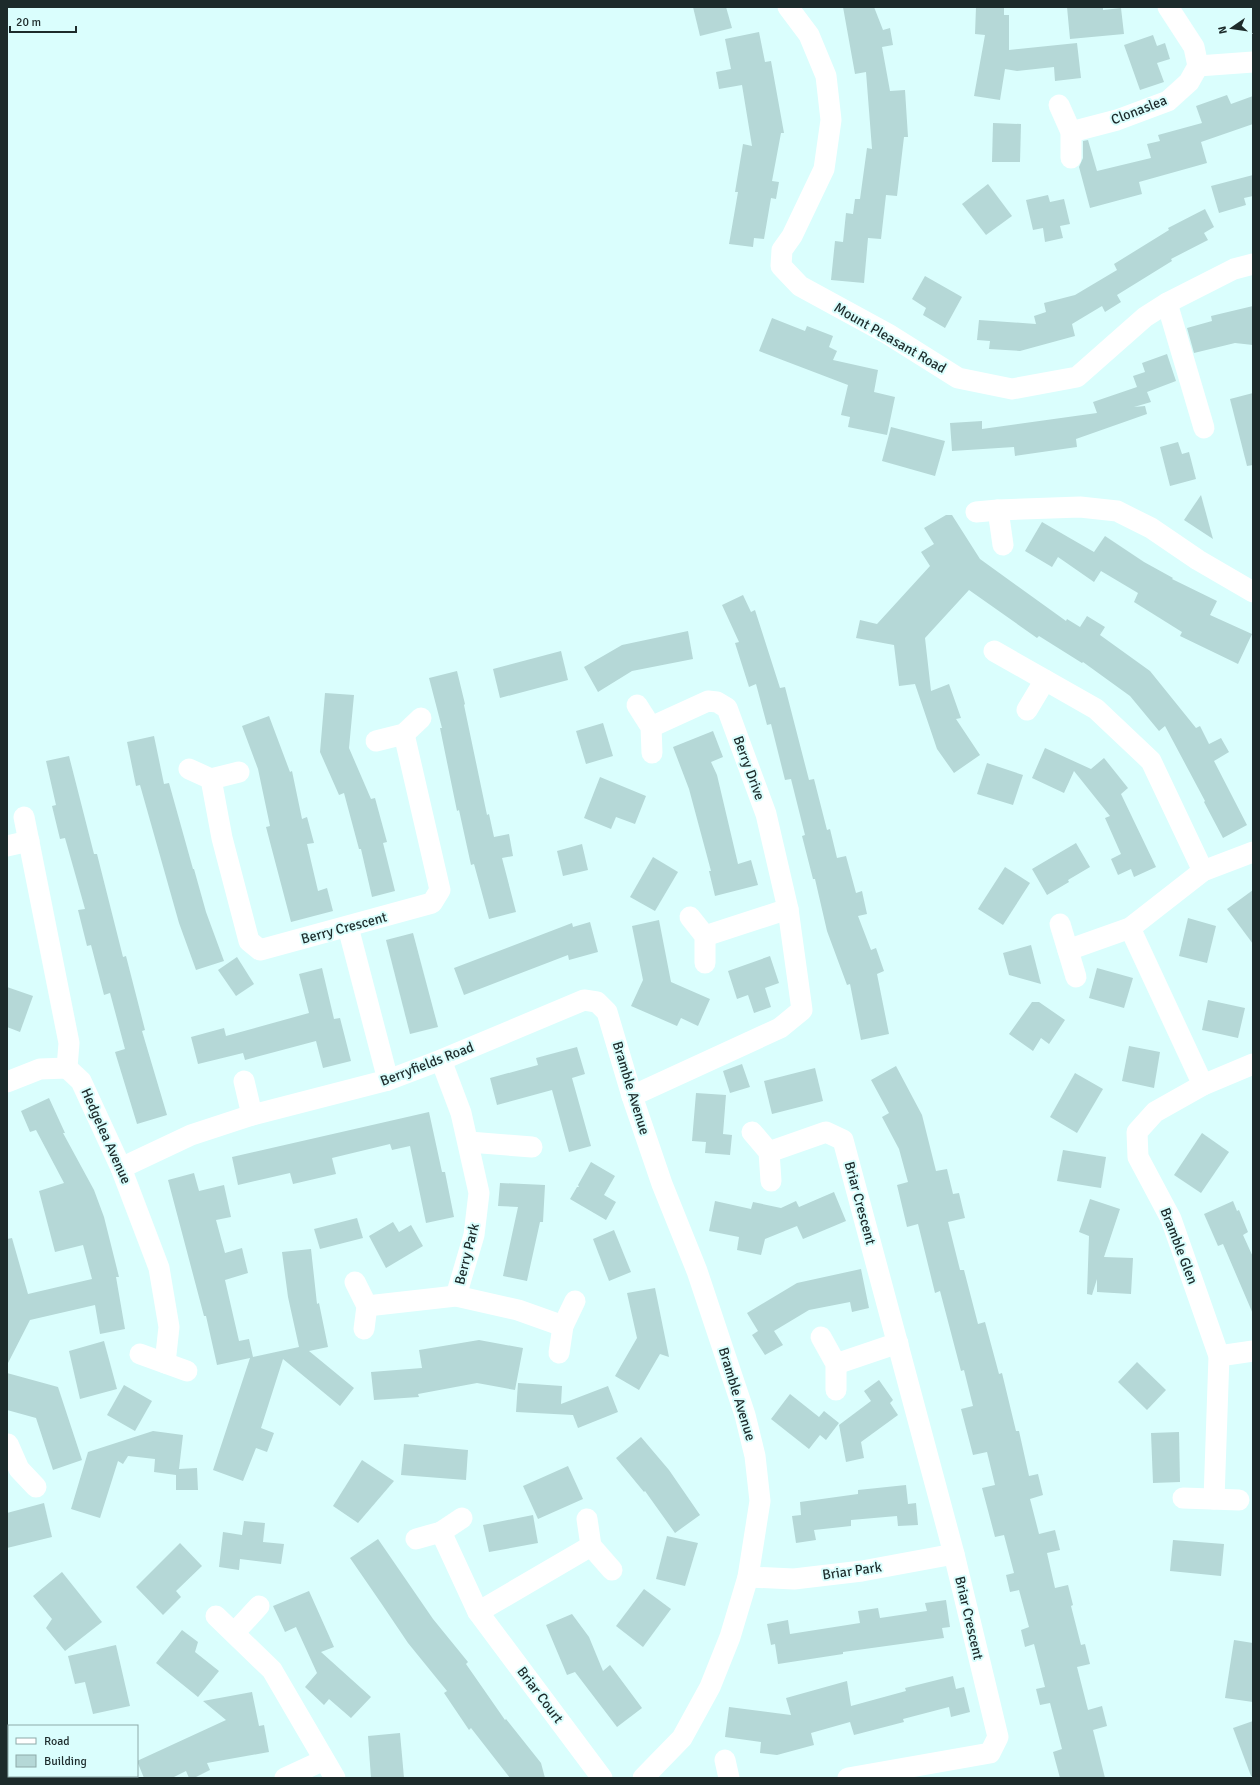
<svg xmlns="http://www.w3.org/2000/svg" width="1260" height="1785" font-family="Signika,sans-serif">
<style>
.building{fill:#b5d8d7}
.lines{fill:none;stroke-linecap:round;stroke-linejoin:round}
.minor{stroke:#fff;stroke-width:21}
.labels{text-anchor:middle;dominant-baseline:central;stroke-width:4;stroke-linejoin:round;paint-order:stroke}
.street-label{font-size:14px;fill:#1d2b2b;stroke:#dafefd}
</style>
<rect width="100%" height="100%" fill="#dafefd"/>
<g class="building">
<polygon points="693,7 726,7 732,28 700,36"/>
<polygon points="843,7 874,7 883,30 890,28 893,45 882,47 890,91 905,90 908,137 904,137 897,196 886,195 881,239 868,238 864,283 831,280 835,241 843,242 846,213 853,214 855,199 860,199 867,148 872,149 866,72 855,74"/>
<polygon points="976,7 1004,7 1004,15 1009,15 1009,50 1077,43 1081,78 1055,81 1054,67 1017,71 1005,69 1000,100 974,96 985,35 975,34"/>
<polygon points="1067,7 1103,7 1103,10 1121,8 1124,34 1070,39"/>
<polygon points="759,32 765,62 771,61 784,133 781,133 772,181 779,182 776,199 771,198 764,239 754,238 753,247 729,244 738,192 735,192 743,144 752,146 742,85 719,89 716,72 731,69 725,39"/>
<polygon points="1153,35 1157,46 1165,43 1170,59 1157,63 1164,82 1140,90 1124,45"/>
<polygon points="1227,95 1231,104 1253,96 1253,124 1201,142 1207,163 1139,182 1142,194 1090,208 1079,167 1083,158 1083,141 1088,140 1097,171 1151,158 1147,144 1160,141 1158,135 1202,123 1196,106"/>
<polygon points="993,123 1021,124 1020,162 992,162"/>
<polygon points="1253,175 1253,196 1244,198 1246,205 1219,213 1211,186"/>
<polygon points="988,184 1012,216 986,235 962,204"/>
<polygon points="1048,195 1050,202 1064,199 1070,224 1060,226 1063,238 1045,242 1043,228 1033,230 1026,200"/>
<polygon points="1205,209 1214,227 1204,233 1208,240 1171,259 1172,261 1117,295 1121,302 1105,312 1102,306 1072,324 1075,336 1020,351 989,349 990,341 977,340 979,320 1036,324 1034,316 1046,312 1044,303 1075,295 1117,270 1114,264 1169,230 1168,228"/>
<polygon points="925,276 962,297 945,328 923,315 926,308 912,299"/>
<polygon points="1253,306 1253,345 1235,343 1194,353 1187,328 1212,321 1211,316"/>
<polygon points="772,318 805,331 807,326 833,336 829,347 837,351 833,360 878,370 874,392 895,397 887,435 848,427 850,417 841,415 848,385 759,351"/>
<polygon points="1167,354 1176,381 1147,392 1151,402 1134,407 1145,406 1147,414 1076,439 1077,447 1015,456 1014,447 952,451 950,423 982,421 982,429 1097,413 1093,402 1137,387 1133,376 1145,372 1142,363"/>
<polygon points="1253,393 1253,465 1247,466 1230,399"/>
<polygon points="891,427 945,441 935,476 882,461"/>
<polygon points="1178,442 1182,454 1189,452 1196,479 1170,486 1160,447"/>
<polygon points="1201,495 1213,539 1184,520"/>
<polygon points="946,515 952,515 980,559 1066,621 1067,619 1080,627 1087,616 1105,627 1100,635 1150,671 1196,728 1200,726 1209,744 1221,738 1229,752 1214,761 1247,825 1223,838 1204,802 1205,801 1165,726 1159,731 1130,696 1083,662 1082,663 1039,636 1037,638 969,590 925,638 931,691 949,684 961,718 956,719 980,755 954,773 937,749 915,684 899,686 894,645 856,638 860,620 877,624 930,566 921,552 934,544 924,528"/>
<polygon points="1042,522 1094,552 1105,536 1144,562 1173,578 1172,579 1217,601 1210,615 1252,634 1238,664 1180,636 1182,632 1134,602 1138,593 1101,571 1094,582 1058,557 1052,567 1025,551"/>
<polygon points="743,595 751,612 755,610 780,688 785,687 809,780 814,779 827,830 830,829 837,858 846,856 856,893 862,891 867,914 858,916 871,950 876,948 884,971 877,974 889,1034 861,1040 850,984 847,985 827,931 815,879 813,879 802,836 805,835 791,779 785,780 771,724 767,725 756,684 749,687 735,643 739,642 722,605"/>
<polygon points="688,631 693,659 632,671 598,692 584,667 622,645"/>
<polygon points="561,651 568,680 500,698 493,669"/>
<polygon points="457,671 465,704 464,705 487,815 489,814 494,837 509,834 513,856 502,858 516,912 489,919 474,864 471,865 459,810 457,811 440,728 442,728 429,678"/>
<polygon points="325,693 354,695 349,748 371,799 375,798 387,842 383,843 395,891 372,897 361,849 359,849 344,793 339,795 320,752"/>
<polygon points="269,716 290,772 292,771 302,819 307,817 314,843 307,844 318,891 327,888 333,911 291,922 266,827 270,826 258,769 242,726"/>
<polygon points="603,723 613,756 586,764 576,731"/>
<polygon points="713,731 723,757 711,762 717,775 738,864 751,860 758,885 715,896 709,871 711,871 689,789 673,747"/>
<polygon points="154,736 164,784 169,783 193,869 194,869 206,912 224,961 196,970 179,923 140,785 136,786 127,742"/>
<polygon points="1045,748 1091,769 1104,758 1128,788 1121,794 1156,867 1134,877 1131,869 1118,875 1111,859 1121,854 1105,818 1110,816 1074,771 1064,793 1032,778"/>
<polygon points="69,756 94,854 97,854 123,957 126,956 145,1030 142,1031 167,1115 137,1124 115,1052 125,1049 110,993 104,995 91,945 87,946 78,910 85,909 65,838 60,839 52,806 56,805 46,761"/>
<polygon points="987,763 1023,775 1013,805 977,794"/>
<polygon points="600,777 646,796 635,824 616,817 611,829 584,818"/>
<polygon points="1076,843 1090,867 1068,880 1069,882 1047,895 1032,869"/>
<polygon points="582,844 588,870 563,876 557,851"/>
<polygon points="653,857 678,872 655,911 630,897"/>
<polygon points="1005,867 1030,883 1003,925 978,909"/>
<polygon points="1253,890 1253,944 1227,909"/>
<polygon points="1188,918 1216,926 1207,963 1179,956"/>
<polygon points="659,920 671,982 710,999 698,1026 681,1018 677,1026 631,1006 643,980 632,926"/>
<polygon points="590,922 598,952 569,960 568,955 464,995 454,968 572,923 573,927"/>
<polygon points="413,933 438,1027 410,1034 386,940"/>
<polygon points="1031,945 1041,984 1009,975 1003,953"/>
<polygon points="770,956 779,983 765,988 771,1007 754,1013 748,995 737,999 728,971"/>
<polygon points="237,957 254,984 236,996 218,970"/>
<polygon points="322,968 334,1019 340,1018 351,1061 323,1068 316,1041 245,1060 243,1053 198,1064 191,1037 224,1028 226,1036 309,1013 299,974"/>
<polygon points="1097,968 1133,978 1124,1008 1089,998"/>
<polygon points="7,987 33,996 20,1032 7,1027"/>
<polygon points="1208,1000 1245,1008 1238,1038 1202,1030"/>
<polygon points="1032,1002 1039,1002 1065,1020 1049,1044 1041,1038 1033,1051 1009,1034"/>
<polygon points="1129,1046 1160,1052 1154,1088 1122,1081"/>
<polygon points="577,1047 585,1074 572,1078 591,1146 569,1152 552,1090 497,1105 490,1078 538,1065 536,1058"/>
<polygon points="742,1064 750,1087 730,1093 723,1071"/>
<polygon points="896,1066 922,1115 936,1171 947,1169 953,1194 959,1193 965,1218 948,1222 960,1270 964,1270 978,1324 985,1322 999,1374 1002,1373 1016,1431 1019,1431 1029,1476 1038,1474 1043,1495 1030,1499 1039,1534 1055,1530 1060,1550 1047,1553 1055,1588 1068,1585 1073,1605 1071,1606 1081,1645 1085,1644 1090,1664 1077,1667 1088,1710 1102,1706 1107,1726 1093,1730 1105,1778 1060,1778 1053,1752 1062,1749 1050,1703 1040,1705 1036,1689 1045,1687 1034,1644 1025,1647 1021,1630 1029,1627 1019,1590 1010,1592 1006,1575 1014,1573 1004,1535 995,1537 982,1488 995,1485 987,1452 973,1455 961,1409 973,1406 964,1370 961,1371 940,1291 935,1293 918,1224 907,1227 897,1185 908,1182 899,1149 882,1117 889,1113 871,1080"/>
<polygon points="815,1068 823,1101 772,1114 764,1081"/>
<polygon points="1075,1073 1103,1089 1077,1133 1050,1117"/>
<polygon points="696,1093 726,1095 723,1134 732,1135 730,1155 705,1153 706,1142 692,1141"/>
<polygon points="49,1098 65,1133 63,1133 94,1190 104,1217 119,1277 116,1277 125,1329 100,1334 95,1305 30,1320 7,1365 7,1239 12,1238 28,1294 92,1279 83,1245 55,1252 39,1191 64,1183 36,1130 30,1132 21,1111"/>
<polygon points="429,1112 442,1172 445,1172 454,1217 426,1223 410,1146 392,1150 390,1144 332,1158 336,1174 293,1184 290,1173 238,1185 232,1157"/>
<polygon points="1202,1133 1229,1152 1201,1193 1174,1175"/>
<polygon points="1063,1150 1106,1157 1101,1188 1057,1181"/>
<polygon points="591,1162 615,1176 604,1195 616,1202 606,1220 570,1199 577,1187 579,1187 578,1185"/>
<polygon points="194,1173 199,1191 224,1185 231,1217 216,1220 225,1253 242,1248 248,1273 225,1280 239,1341 249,1339 253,1357 299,1347 288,1297 282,1252 311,1249 317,1304 319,1303 328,1347 309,1351 354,1388 340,1406 283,1359 261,1428 274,1433 267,1452 256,1448 243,1481 213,1470 250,1358 217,1365 206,1316 204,1316 168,1180"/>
<polygon points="500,1183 545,1185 543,1222 540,1222 527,1281 503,1276 518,1207 498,1206"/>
<polygon points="834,1192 846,1221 803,1239 797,1226 765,1239 761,1255 737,1250 739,1237 709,1231 715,1201 751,1209 753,1202 781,1208 796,1201 799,1207"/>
<polygon points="1090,1199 1120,1209 1104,1257 1133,1258 1131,1294 1097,1292 1097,1279 1092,1295 1087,1294 1089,1236 1079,1232"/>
<polygon points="1233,1201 1237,1211 1239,1210 1248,1232 1243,1235 1253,1257 1253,1314 1223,1244 1218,1246 1204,1214"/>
<polygon points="357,1218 363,1238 320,1249 314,1229"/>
<polygon points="393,1222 399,1232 411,1225 423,1246 386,1268 369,1236"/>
<polygon points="614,1230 631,1272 609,1281 593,1239"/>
<polygon points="861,1269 869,1308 852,1312 850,1302 809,1310 774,1331 783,1345 765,1355 752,1335 758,1331 747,1313 797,1283"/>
<polygon points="655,1288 669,1357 660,1354 639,1390 615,1376 637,1338 627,1293"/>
<polygon points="479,1340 523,1348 515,1390 477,1383 418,1394 419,1397 374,1400 371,1372 422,1368 419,1350"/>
<polygon points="104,1341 117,1389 80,1399 69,1351"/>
<polygon points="1137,1362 1166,1390 1147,1410 1118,1382"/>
<polygon points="7,1373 58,1387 82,1460 53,1470 36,1418 7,1410"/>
<polygon points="879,1380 893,1400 890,1403 898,1415 861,1442 864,1458 846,1462 839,1425 871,1401 864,1391"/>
<polygon points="518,1383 562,1386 561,1404 608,1386 618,1412 578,1428 573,1415 516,1412"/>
<polygon points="124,1385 152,1401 135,1431 107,1415"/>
<polygon points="790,1394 819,1417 824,1411 839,1423 826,1440 820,1435 809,1449 771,1419"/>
<polygon points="153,1431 183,1435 179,1469 197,1468 198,1490 176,1490 176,1475 154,1472 155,1459 128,1456 123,1464 118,1461 100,1518 71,1509 88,1452"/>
<polygon points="1179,1432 1180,1482 1153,1483 1151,1433"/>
<polygon points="641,1437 669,1470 700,1515 675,1533 645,1491 644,1492 616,1458"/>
<polygon points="404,1444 468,1450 466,1480 401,1475"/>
<polygon points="362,1460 394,1481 358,1523 333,1506"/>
<polygon points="568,1466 583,1499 538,1519 523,1486"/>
<polygon points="906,1485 908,1504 916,1503 918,1525 898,1526 897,1516 851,1520 851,1526 814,1530 816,1540 796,1543 792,1516 801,1515 800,1502 858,1494 858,1490"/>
<polygon points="44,1503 52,1537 7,1548 7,1513"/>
<polygon points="533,1515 538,1543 489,1552 483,1525"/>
<polygon points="244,1521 265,1523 263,1542 284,1544 281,1564 240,1559 239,1570 219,1567 223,1532 242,1535"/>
<polygon points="667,1536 698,1543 685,1586 656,1579"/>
<polygon points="378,1539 433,1619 468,1662 466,1664 505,1720 506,1719 541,1763 545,1778 510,1778 471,1728 469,1730 444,1693 447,1691 408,1643 381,1603 350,1558"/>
<polygon points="1173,1540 1224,1544 1221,1576 1170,1571"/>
<polygon points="180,1543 202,1566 176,1591 181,1597 163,1615 136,1587"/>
<polygon points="62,1572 102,1622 65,1651 46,1628 52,1619 33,1596"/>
<polygon points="644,1589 671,1609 643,1647 616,1626"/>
<polygon points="309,1591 334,1647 321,1652 371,1697 351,1718 329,1699 324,1705 305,1687 317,1673 296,1627 285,1632 273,1606"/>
<polygon points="946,1600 950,1627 942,1628 944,1638 843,1652 843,1654 778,1664 775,1644 771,1645 767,1624 788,1620 790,1634 860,1623 858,1611 878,1608 880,1618 927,1611 925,1603"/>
<polygon points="572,1614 589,1637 603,1671 610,1665 642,1708 617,1727 575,1672 567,1675 546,1625"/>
<polygon points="182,1630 198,1642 195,1652 219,1671 198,1697 156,1663"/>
<polygon points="1234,1640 1253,1643 1253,1702 1225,1698"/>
<polygon points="116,1645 130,1706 93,1714 85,1682 75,1684 68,1656"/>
<polygon points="953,1676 956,1689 964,1687 970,1712 951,1717 949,1707 903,1719 904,1722 854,1735 850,1722 811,1733 814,1745 777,1755 760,1753 761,1742 725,1737 729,1707 791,1715 786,1698 847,1681 851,1706 906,1691 905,1688"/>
<polygon points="252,1692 259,1726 264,1725 269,1752 207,1763 210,1770 194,1778 189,1778 186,1771 172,1778 144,1778 137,1761 226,1720 203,1701"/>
<polygon points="1253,1721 1253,1776 1251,1776 1233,1728"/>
<polygon points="400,1733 404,1778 371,1778 368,1736"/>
</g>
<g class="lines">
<g class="minor">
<polyline points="788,7 809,35 826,76 831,120 824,169 792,236 782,250 781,266 800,286 888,334 958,378 1012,389 1077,377 1145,317 1167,303 1234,269 1253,264"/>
<polyline points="1198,66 1253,62"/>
<polyline points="1059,105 1071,132 1071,158"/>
<polyline points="1071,132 1117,120 1168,101 1189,82 1198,66 1194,47 1168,7"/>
<polyline points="1167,303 1204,428"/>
<polyline points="998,510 1003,545"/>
<polyline points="976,512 998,510 1080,507 1117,511 1151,528 1198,560 1253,592"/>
<polyline points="994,651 1096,709 1151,761 1203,871"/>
<polyline points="637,705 651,727 652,753"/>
<polyline points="1027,710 1045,680"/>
<polyline points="376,741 404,734 421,718"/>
<polyline points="189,769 211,779 239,772"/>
<polyline points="211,779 222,838 249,941 260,950 432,903 440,890 404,734"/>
<polyline points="24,817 69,1043 67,1068"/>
<polyline points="7,846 29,841"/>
<polyline points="690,917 705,936 705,963"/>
<polyline points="1060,924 1076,977"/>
<polyline points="348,927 388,1080"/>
<polyline points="1130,928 1203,1085"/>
<polyline points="705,936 788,909"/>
<polyline points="1068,950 1130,928 1203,871 1253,852"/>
<polyline points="441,1060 461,1113 479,1193 474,1235 456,1296"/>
<polyline points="67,1068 81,1081 121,1168 159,1268 169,1327 165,1363"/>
<polyline points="244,1081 252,1115"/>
<polyline points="7,1082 40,1069 67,1068"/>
<polyline points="632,1096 780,1028 802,1010 788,909 766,814 727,708 717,702 708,701 651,727"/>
<polyline points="752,1132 769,1152 771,1181"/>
<polyline points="469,1142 532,1147"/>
<polyline points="769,1152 826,1132 843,1140 954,1554 998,1737 990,1753 848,1778"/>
<polyline points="121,1168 191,1135 252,1115 388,1080 441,1060 584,1000 597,1002 607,1012 632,1096 662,1184 697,1271 745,1415 755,1456 760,1501 748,1577 730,1637 710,1687 682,1738 643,1778"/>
<polyline points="355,1282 367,1306 364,1329"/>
<polyline points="367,1306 456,1296 518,1310 563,1326"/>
<polyline points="821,1337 836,1364 836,1390"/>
<polyline points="559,1353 563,1326 575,1301"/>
<polyline points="140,1354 187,1371"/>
<polyline points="1219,1356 1253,1351"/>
<polyline points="836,1364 898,1343"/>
<polyline points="8,1444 19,1469 36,1487"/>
<polyline points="1183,1498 1239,1500"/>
<polyline points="1214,1499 1219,1356 1171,1219 1138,1157 1137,1132 1155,1112 1203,1085 1253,1064"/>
<polyline points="587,1519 591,1546 612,1570"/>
<polyline points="441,1532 478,1612 602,1778"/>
<polyline points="416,1539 441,1532 462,1518"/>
<polyline points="748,1577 794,1579 862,1571 954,1554"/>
<polyline points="478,1612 591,1546"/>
<polyline points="216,1616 272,1670 335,1778"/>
<polyline points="235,1632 259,1606"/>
<polyline points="725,1760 729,1778"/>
<polyline points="285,1778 324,1760"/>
</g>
</g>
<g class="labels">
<g class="street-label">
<text transform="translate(1139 110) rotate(-21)">Clonaslea</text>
<text transform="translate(890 338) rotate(30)">Mount Pleasant Road</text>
<text transform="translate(749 768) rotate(70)">Berry Drive</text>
<text transform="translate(344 928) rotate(-15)">Berry Crescent</text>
<text transform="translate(427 1064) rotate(-21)">Berryfields Road</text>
<text transform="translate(631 1088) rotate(73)">Bramble Avenue</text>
<text transform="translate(106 1136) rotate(66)">Hedgelea Avenue</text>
<text transform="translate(860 1203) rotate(75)">Briar Crescent</text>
<text transform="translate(1179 1246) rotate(69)">Bramble Glen</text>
<text transform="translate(467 1254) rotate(-76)">Berry Park</text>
<text transform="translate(737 1394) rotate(73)">Bramble Avenue</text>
<text transform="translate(852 1571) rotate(-8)">Briar Park</text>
<text transform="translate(969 1618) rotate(77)">Briar Crescent</text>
<text transform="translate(540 1695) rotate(53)">Briar Court</text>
</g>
</g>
<rect width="1260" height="1785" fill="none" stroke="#1d2b2b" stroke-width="16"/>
<rect x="8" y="1725" width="130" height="52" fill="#dafefd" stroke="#8eaaa9"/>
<rect x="16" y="1738" width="20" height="6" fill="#ffffff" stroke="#8eaaa9"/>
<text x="44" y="1745" font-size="12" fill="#1d2b2b">Road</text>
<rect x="16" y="1755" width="20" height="12" fill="#b5d8d7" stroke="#8eaaa9"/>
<text x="44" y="1765" font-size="12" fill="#1d2b2b">Building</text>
<g transform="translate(1232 28) rotate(257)" stroke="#dafefd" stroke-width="3" paint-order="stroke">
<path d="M0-3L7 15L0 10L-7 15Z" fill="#1d2b2b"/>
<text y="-6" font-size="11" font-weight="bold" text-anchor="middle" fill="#1d2b2b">N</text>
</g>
<path d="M10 26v6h66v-6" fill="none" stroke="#1d2b2b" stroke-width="2"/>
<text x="16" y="26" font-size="12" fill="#1d2b2b" stroke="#dafefd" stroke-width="3" paint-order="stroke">20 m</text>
</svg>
